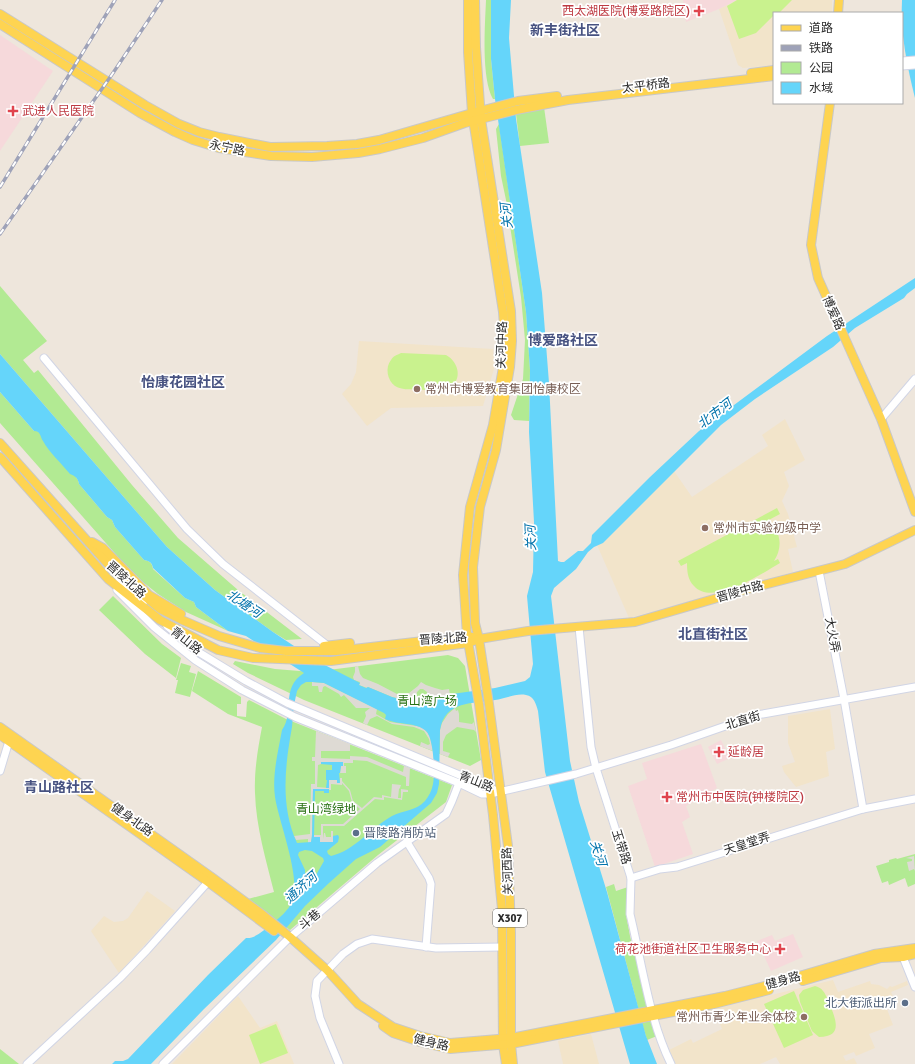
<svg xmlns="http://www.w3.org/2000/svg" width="915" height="1064" font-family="Signika,'Noto Sans SC',sans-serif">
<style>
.education{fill:#f2e4ca}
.medical{fill:#f6d9db}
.green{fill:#b2ea93}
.pitch{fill:#c9f28e}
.plaza{fill:#dedad4;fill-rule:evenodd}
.water{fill:#65d5fa;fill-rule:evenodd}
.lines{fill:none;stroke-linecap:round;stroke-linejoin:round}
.minor-casing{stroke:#d1d5e5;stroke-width:9}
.major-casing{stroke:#c8c8c8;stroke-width:10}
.minor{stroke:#fff;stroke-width:7}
.major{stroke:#fed451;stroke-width:8}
.rail-casing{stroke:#9ea2b8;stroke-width:3.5}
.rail{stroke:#fff;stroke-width:2;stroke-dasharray:6;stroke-linecap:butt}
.health-dot{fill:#e0444e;stroke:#fff;stroke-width:1.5}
.education-dot{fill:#8d6e63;stroke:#fff;stroke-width:1.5}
.service-dot{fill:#5c6f8a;stroke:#fff;stroke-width:1.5}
.labels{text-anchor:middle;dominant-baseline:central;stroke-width:3.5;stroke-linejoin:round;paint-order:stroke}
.shield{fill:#fff;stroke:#6b6b6b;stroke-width:1}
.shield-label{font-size:11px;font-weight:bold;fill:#2b2b2b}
.health-label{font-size:12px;fill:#be3a42;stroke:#fff;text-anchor:start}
.street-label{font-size:12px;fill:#2b2b2b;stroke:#fff}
.education-label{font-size:12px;fill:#785e54;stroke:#fff;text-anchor:start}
.park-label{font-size:12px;fill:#287113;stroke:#fff}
.service-label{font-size:12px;fill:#4e5e75;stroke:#fff;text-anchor:start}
.water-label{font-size:13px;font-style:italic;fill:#0072ab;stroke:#fff}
.quarter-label{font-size:14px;font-weight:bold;fill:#475281;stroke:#fff}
</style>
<rect width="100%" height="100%" fill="#eee6dc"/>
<g class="education">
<polygon points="737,0 832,0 832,13 774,13 774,65 743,68 738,65 719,9"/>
<polygon points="359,341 493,349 494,369 483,406 391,408 367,426 342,394 351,384 356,372"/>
<polygon points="785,419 805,460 784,472 789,486 782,501 788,514 797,547 788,549 793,572 629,618 597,545 603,543 674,471 692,497 768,446 762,435"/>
<polygon points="830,709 835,749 826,752 829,776 796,787 784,772 782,766 795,762 788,743 788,716"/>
<polygon points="147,891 175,911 119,973 91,931 104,916 114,922 123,921 128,918"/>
<polygon points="833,980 838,992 870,981 871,984 879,985 887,989 890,986 892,987 907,981 908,985 891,992 896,1005 887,1009 893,1025 869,1034 875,1048 856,1056 854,1052 843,1056 846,1061 854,1058 857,1064 780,1064 776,1057 760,1064 673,1064 667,1051 691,1039 693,1043 722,1029 714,1009"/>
<polygon points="238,996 260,1028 277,1021 294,1064 172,1064"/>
<polygon points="591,1034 599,1064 563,1064 558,1041"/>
</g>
<g class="medical">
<polygon points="683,0 737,0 719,9 686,22"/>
<polygon points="0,35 53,71 0,151"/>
<polygon points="721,740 730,758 717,764 708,747"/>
<polygon points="701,744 717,788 686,806 690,817 682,822 693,854 655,867 628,786 647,779 642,763"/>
<polygon points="793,934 803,957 771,971 757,941 772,935 775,941"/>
</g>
<g class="green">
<path d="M486,0H491V59L495,99H493C481,78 485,25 486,0Z"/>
<polygon points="544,107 549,143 520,146 516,114"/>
<polygon points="499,124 526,312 530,370 529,421 514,420 511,415 523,379 525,340 521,297 506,200 501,176 496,129"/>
<polygon points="0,286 47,341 23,360 34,373 38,370 132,485 178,538 238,590 302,639 286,640 273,632 215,590 167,547 0,354"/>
<path d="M0,392L34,431H37L40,433L75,476L78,480L79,484L107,517L112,520L115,527L144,560C150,561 152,563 153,569L185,598L194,602L196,607L228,631L186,612L158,594L143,582L120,559L0,423Z"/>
<polygon points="113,596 162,644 181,658 176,678 145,654 99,610"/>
<polygon points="448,655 458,658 465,666 481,760 470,766 304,700 248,673 233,664 235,661 275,669 312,672"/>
<polygon points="181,663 191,666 189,672 196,674 190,697 175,693 178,680 176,680"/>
<path d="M198,671L241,697V704H237V716L246,717L247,702L249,700L286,719L452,785L446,802L378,855L290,930L248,899L274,892C266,860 256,827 255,793C254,771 258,748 262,727L228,714L192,691Z"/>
<polygon points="915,854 915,884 908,887 905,878 889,885 888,881 882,883 876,866 889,862 889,860 896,858 897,859"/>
<polygon points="614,884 616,891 628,887 626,914 630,936 648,1008 639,1011 606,887"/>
<polygon points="650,1021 653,1024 657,1036 647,1040 642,1023"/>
<polygon points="0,1049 19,1064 0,1064"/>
</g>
<g class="pitch">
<polygon points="737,0 792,0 779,13 774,13 774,15 756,33 739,39 727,6"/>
<path d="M401,353L446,355C459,362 463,380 449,388V393L426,392V390C417,389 402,391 395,386C387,380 385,367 391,360C393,356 397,355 401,353Z"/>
<path d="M777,508L780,514L765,522C782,528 783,548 774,561L778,559L780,563C761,574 713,607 694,586C688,580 687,572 687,563L681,566L678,561Z"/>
<path d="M815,986C818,987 821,988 823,991C826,994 828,1001 830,1005C836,1020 843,1037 819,1037L812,1031L800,1002L799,995L803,990Z"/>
<polygon points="794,991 813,1035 784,1048 764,1004"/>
<polygon points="276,1024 288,1053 260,1064 249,1035"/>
</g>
<g class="plaza">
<path d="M358,666L360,674L363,678L378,684L397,694L401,695L409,693L418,686L421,682L426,685L435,688L442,690L449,689L450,695L423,701L415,702L392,697L368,687L367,688L359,685L360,682L354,680L353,677L355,672V667ZM420,689H423L427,692V698L417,699L416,697L417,692Z"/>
<polygon points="312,682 324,683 377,709 376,714 390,722 417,726 423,728 427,732 430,737 433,751 420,746 421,742 428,745 430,744 429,739 424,731 414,727 392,724 377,716 370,719 367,725 363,723 366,716 365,712 370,708 356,708 344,695 341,697 339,694 325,686 323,687 322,692 319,692 318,686 312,686"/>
<polygon points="455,708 456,711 458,710 459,714 459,722 472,724 474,722 476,732 474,730 457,727 446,735 443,742 443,751 450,753 448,757 440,754 440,730 442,723 448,714"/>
<path d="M316,731L350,744V751H321V758L350,759V756L367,757L403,772L404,766L410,768L409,786H406V777L367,761L353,760V763H344V766H346V773H340L341,766L321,762V764L318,765L317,787L329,788V780H337L340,783V778H342V781L350,790L353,801L362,808L374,797L382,798V795L391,797L392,784L401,785L400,788L399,789L398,798H401V789L408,790V792H403L402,800L384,797V800L375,799L344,826H323V839L324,833H325L326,837H331V831H333V842H320V837H312L311,843H308V839L296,840L294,836L310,834L311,784H315V761H312V757H315ZM342,783L349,791L352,802L360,809L343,824H321V835H312L313,789L331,790V784L342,785Z"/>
<polygon points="914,856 915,871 914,869 909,871 907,862 912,861 912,859 906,858"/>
</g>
<g class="water">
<path d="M491,0H511L509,38L516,119L542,293L549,383L558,561L561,562H564L578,551H583L591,543L592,535L650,477L699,431L827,336L915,278V288L907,294L904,298L855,328L833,347L755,399L721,425L603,543L594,547L588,552L576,569L554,588L551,596L570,761L579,802L607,892L646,1036L657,1064H630L545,772L538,711C536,704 534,696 526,695C516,693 504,699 495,700C473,704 445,700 440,730L439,784L437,793L431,803L380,847L356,859L329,883L305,906L276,940L204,1009L151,1064H112L115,1061H123L128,1059L208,975L246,938C255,939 264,930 272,924C279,918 288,911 292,902C302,879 279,823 275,797C272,775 278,752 282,730C295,712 280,688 304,673L246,636L228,631L196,607L194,602L185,598L153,568C152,563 150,561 144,560L115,527L112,520L107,517L79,484C78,478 75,476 70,474C62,464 49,452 43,441C40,437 41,431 34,431L0,392V354L167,547L215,590L273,632L315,660L360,683L359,685L366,688L368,687L392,697L407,701H423L452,694L495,688L525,681L530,677L533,664L527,596L533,572L534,522L529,432L530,370L526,312L495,99L491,59ZM306,682H312L324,683L384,713L386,715L385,719C397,725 417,722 426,731C434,738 435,774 433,784C432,790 429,796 425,801C416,811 404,810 392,816C372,827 354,851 331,856L328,854L327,851L338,842L339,837L338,835L333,836V842H320V837H314L315,791H324V793H329V789H313L312,835L311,842L297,843C280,806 285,766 292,727C293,715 294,703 297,691L301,685ZM305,850L312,851L323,858L324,861L316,875L305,873V870L298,855L299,852Z"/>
<path d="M902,0H915V98C907,66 900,32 902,0Z"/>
<polygon points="321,762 343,762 343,766 341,766 340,773 339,773 340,783 337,783 337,780 329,780 329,788 326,788 327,780 326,780 326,770 332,770 332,765 321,764"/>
</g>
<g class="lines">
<g class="minor-casing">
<g id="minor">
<polyline points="902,61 915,60"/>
<polyline points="902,66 915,65"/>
<polyline points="44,358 187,529 223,564 328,646"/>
<polyline points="881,419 915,379"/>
<polyline points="819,571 844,699 863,809"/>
<polyline points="119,578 143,603"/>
<polyline points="117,590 154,627 195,660 242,690 295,717 459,783 482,794 490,794 576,774 671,745 757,715 915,687"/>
<polyline points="167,626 200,653 246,681 287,703 493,789"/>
<path d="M579,627L591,747L596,768L631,878L630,914L633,927C643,971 651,1024 671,1064"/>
<polyline points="0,771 9,741"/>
<polyline points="407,842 429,878 431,884 426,947"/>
<polyline points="631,878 660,869 677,867 863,809 915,799"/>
<polyline points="903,957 915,987"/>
<polyline points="27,1064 120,978 147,950 208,882"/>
<polyline points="163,1064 287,940 377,863 446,814 452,801 459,783"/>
<polyline points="339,1064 320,1018 315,996 317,981 343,954 357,944 372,939 436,948 502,947"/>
</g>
</g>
<g class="major-casing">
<g id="major">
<polyline points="468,0 468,52 472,113 503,312 505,341 503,367 493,425 470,507 463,575 467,636 479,704 493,815 502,909 503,1045 506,1064"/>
<polyline points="475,0 476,47 481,119 511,311 512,341 510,367 496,450 480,507 473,567 475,623 479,639 489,704 508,846 511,933 511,1044 513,1064"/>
<polyline points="838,13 839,0"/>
<polyline points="0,14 145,105 179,124 199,132 219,137 270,147 327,146 357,144 379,140 472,113 518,101 557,96"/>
<polyline points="0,24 140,113 175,132 193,140 219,148 271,156 312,157 358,153 380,149 423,138 465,123 516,110 568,100 774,76"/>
<polyline points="751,73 774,70"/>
<polyline points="830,103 811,245 818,278 881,419 915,512"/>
<polyline points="0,443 108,564 137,590 160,609 182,620 219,636 260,648 286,651 336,651 467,636 472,637"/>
<polyline points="0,457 108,579 160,620 218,650 253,658 331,661 468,643 479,639 528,631 635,622 748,589 845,564 915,530"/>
<polyline points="92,542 103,548 149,595 181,614"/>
<polyline points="324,646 350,643"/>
<polyline points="0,727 213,878 263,915 290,937 327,970 358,1004 393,1027 420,1036 450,1043 511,1038 725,996 772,984 874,954 915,948"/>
<polyline points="0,735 208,882 274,931"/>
<polyline points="803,981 881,958 903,957 915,954"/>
<polyline points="383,1026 393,1033 420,1042 450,1049 511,1044 714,1004 769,990"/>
</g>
</g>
<use href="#minor" class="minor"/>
<use href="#major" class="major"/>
<g class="rail-casing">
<g id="rail">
<polyline points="0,187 115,0"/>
<polyline points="0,234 113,73 162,0"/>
</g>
</g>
<use href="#rail" class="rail"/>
</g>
<g class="health-dot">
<path d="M697 5h4v4h4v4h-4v4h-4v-4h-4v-4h4z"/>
<path d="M11 105h4v4h4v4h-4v4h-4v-4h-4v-4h4z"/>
<path d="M717 746h4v4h4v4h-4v4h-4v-4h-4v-4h4z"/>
<path d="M665 791h4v4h4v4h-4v4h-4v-4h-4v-4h4z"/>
<path d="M778 943h4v4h4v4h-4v4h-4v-4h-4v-4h4z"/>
</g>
<g class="education-dot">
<circle cx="417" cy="389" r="4"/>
<circle cx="705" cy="528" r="4"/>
<circle cx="804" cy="1017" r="4"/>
</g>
<g class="service-dot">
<circle cx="356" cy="833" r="4"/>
<circle cx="905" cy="1003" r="4"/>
</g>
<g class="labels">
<rect class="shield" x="493" y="909" width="34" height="18" rx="3"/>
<g class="shield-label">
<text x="510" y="918">X307</text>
</g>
<g class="health-label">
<text x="690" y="11" text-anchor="end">西太湖医院(博爱路院区)</text>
<text x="22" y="111">武进人民医院</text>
<text x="728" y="752">延龄居</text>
<text x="676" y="797">常州市中医院(钟楼院区)</text>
<text x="771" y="949" text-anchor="end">荷花池街道社区卫生服务中心</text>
</g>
<g class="street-label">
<text transform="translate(646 86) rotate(-7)">太平桥路</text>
<text transform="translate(227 148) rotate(12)">永宁路</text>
<text transform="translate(833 313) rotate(66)">博爱路</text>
<text transform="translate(502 345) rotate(-88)">关河中路</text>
<text transform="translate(126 580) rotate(42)">晋陵北路</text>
<text transform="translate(740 592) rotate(-16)">晋陵中路</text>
<text transform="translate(832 635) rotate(79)">大火弄</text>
<text transform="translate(443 639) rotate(-4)">晋陵北路</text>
<text transform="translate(186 641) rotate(38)">青山路</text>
<text transform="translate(743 721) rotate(-17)">北直街</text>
<text transform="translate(476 782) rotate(21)">青山路</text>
<text transform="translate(132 820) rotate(35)">健身北路</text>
<text transform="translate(747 844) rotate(-18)">天皇堂弄</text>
<text transform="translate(621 847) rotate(72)">玉带路</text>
<text transform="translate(508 871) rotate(-92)">关河西路</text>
<text transform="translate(310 920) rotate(-40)">斗巷</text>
<text transform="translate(783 981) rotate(-16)">健身路</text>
<text transform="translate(431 1043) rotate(13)">健身路</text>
</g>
<g class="education-label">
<text x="425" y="389">常州市博爱教育集团怡康校区</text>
<text x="713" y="528">常州市实验初级中学</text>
<text x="796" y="1017" text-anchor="end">常州市青少年业余体校</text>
</g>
<g class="park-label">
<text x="427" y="701">青山湾广场</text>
<text x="326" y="809">青山湾绿地</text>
</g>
<g class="service-label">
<text x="364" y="833">晋陵路消防站</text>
<text x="897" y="1003" text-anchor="end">北大街派出所</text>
</g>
<g class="water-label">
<text transform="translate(507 216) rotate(-96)">关河</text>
<text transform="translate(715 414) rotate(-37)">北市河</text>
<text transform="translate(531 538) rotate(-92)">关河</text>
<text transform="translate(244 604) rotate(34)">北塘河</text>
<text transform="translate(598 853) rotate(73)">关河</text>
<text transform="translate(301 888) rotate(-42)">通济河</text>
</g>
<g class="quarter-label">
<text x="565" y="30">新丰街社区</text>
<text x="563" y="340">博爱路社区</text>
<text x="183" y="382">怡康花园社区</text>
<text x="713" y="634">北直街社区</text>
<text x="59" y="787">青山路社区</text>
</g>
</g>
<rect x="773" y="12" width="130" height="92" fill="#ffffff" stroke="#aaaaaa"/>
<rect x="781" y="25" width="20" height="6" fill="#fed451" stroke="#aaaaaa"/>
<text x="809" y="32" font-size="12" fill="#2b2b2b">道路</text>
<rect x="781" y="45" width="20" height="6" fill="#9ea2b8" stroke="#aaaaaa"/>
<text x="809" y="52" font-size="12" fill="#2b2b2b">铁路</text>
<rect x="781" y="62" width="20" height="12" fill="#b2ea93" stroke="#aaaaaa"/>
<text x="809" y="72" font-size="12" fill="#2b2b2b">公园</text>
<rect x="781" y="82" width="20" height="12" fill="#65d5fa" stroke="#aaaaaa"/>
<text x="809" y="92" font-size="12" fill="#2b2b2b">水域</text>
</svg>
